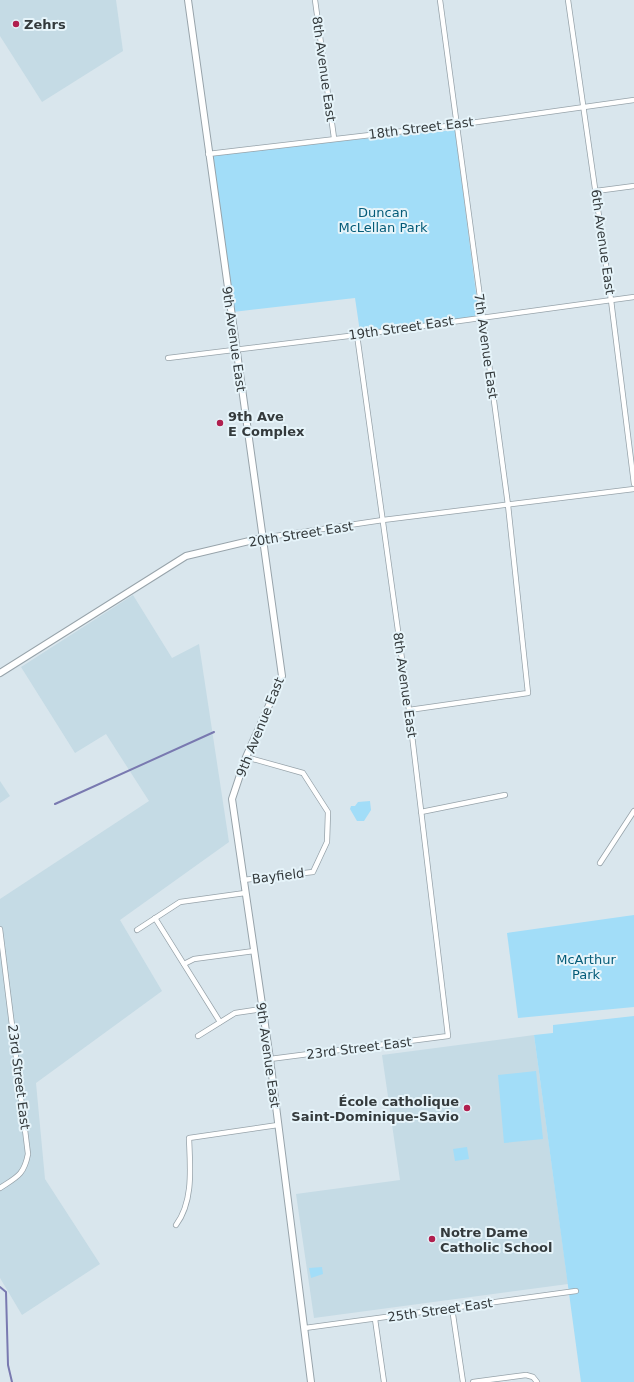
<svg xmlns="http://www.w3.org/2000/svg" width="634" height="1382" font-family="'DejaVu Sans',sans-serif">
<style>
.built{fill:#c5dbe5}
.green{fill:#a2ddf8}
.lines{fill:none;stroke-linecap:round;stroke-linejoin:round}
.stream{stroke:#7979b0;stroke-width:2}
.minor-casing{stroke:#97a3aa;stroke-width:6}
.tertiary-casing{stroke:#97a3aa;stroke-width:8}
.minor{stroke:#fff;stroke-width:4.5}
.tertiary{stroke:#fff;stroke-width:6}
.poi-dot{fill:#b01f4e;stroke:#e6f4fa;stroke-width:1.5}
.labels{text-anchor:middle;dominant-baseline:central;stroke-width:4;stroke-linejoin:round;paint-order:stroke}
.poi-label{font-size:13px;font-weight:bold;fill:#343a3c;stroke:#e6f4fa;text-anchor:start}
.street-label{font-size:13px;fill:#343a3c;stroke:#e6f4fa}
.park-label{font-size:13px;fill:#045b78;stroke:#e6f4fa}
</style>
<rect width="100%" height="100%" fill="#d9e6ed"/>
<g class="built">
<polygon points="0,0 116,0 123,51 42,102 0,36"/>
<polygon points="133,595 172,658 199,644 229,842 120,920 162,991 36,1083 45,1179 100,1264 22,1315 0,1278 0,899 149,801 106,734 75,753 21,667"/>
<polygon points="0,781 10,796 0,803"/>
<polygon points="534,1035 568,1284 314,1318 296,1194 400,1180 382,1055"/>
</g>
<g class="green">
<polygon points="455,130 479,316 360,332 355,298 233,312 211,156 331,142"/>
<polygon points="370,801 371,810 364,821 357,821 350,809 351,806 355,806 358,802"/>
<polygon points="634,915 634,1007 518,1018 507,933"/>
<polygon points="634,1016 634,1382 581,1382 534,1035 553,1033 553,1025"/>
<polygon points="536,1071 543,1139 504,1143 498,1075"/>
<polygon points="467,1147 469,1159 455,1161 453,1149"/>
<polygon points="322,1267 323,1274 311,1278 309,1268"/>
</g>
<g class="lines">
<g class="stream">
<polyline points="55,804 214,732"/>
<polyline points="0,1287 6,1292 8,1365 12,1382"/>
</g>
<g class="minor-casing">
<g id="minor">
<polyline points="315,0 334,138"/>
<polyline points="568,0 611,300 634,484"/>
<polyline points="208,154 456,125 634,100"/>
<polyline points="596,191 634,186"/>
<polyline points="168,358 357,335 634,297"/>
<polyline points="262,538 383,520 634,489"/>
<polyline points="409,710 528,693 508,505 440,0"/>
<polyline points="421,812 505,795"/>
<polyline points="600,863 634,811"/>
<polyline points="243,880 313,872 327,842 328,812 303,773 246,757"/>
<polyline points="155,918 220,1022"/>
<path d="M0,929L28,1154C24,1175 17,1177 0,1188"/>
<polyline points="137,930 180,902 245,893"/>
<polyline points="184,964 194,959 254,951"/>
<polyline points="198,1036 235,1013 262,1009"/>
<polyline points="270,1059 448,1036 409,710 357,335"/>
<path d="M176,1225C194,1201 190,1166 189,1138L278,1125"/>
<polyline points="452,1308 463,1382"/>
<polyline points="375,1319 384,1382"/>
<polyline points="305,1328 576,1291"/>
<polyline points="473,1382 526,1375 533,1377 537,1382"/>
</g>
</g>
<g class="tertiary-casing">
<g id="tertiary">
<polyline points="188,0 282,676 246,757 232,799 270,1059 311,1382"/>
<polyline points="0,673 186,556 262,538"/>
</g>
</g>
<use href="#minor" class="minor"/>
<use href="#tertiary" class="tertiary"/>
</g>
<g class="poi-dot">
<circle cx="16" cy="24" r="4"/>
<circle cx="220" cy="423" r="4"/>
<circle cx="467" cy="1108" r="4"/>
<circle cx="432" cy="1239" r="4"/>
</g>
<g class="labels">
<g class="poi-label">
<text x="24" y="24">Zehrs</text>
<text x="228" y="416">9th Ave<tspan x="228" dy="15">E Complex</tspan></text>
<text x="459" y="1101" text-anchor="end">École catholique<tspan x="459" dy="15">Saint-Dominique-Savio</tspan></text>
<text x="440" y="1232">Notre Dame<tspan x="440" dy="15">Catholic School</tspan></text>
</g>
<g class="street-label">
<text transform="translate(324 69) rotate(82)">8th Avenue East</text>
<text transform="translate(421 128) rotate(-7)">18th Street East</text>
<text transform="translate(603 242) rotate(82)">6th Avenue East</text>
<text transform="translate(401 328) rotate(-8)">19th Street East</text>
<text transform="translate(234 339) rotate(82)">9th Avenue East</text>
<text transform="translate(486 346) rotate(82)">7th Avenue East</text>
<text transform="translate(301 534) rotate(-9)">20th Street East</text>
<text transform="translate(405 685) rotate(82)">8th Avenue East</text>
<text transform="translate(260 727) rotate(-68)">9th Avenue East</text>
<text transform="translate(278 876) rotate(-7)">Bayfield</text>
<text transform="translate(359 1048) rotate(-7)">23rd Street East</text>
<text transform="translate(268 1055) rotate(82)">9th Avenue East</text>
<text transform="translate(19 1077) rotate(83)">23rd Street East</text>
<text transform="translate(440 1310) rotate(-8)">25th Street East</text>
</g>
<g class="park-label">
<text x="383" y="212">Duncan<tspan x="383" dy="15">McLellan Park</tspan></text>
<text x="586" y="959">McArthur<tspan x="586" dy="15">Park</tspan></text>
</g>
</g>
</svg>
